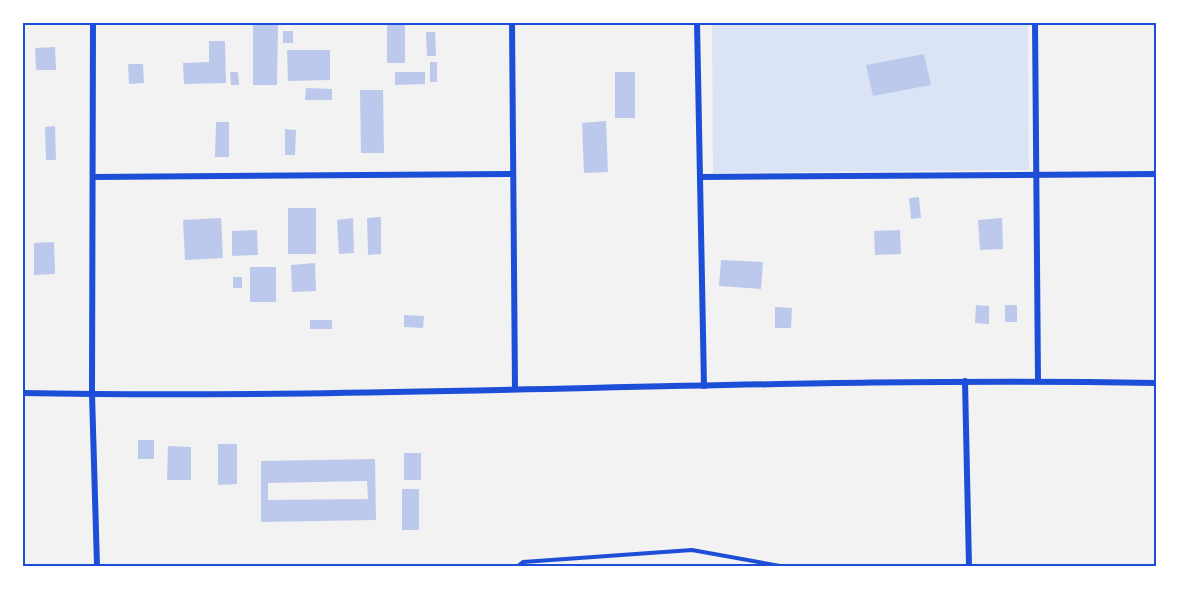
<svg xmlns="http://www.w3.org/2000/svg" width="1179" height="589" font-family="Overpass,sans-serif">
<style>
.green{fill:#dbe4f7}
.building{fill:#bdc9ec;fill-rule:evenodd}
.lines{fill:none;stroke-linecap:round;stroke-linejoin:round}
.path{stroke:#1d4ed8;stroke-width:4}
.minor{stroke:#1d4ed8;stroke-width:6}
.neatline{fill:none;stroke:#1d4ed8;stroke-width:2}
</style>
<rect width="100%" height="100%" fill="#f2f2f2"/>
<polygon class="green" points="712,23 1028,23 1029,170 713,173"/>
<g class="building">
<polygon points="253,25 278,25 277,85 253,85"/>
<rect x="387" y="25" width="18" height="38"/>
<rect x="283" y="31" width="10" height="12"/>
<polygon points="426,32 435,32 436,56 427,56"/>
<polygon points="209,41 225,41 226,83 184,84 183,63 209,62"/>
<polygon points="55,47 56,70 36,70 35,48"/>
<polygon points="287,50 330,50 330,80 288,81"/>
<polygon points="924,54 931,85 873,96 866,65"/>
<rect x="430" y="62" width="7" height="20"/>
<polygon points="128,64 143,64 144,83 129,84"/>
<polygon points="230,72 238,72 239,85 231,85"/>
<polygon points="395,72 425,72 425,84 395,85"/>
<rect x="615" y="72" width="20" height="46"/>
<polygon points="306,88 332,89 332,100 305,100"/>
<polygon points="360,90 383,90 384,153 361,153"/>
<polygon points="606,121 608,172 584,173 582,123"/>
<polygon points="216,122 229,122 229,157 215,157"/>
<polygon points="55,126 56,160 46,160 45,127"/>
<polygon points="285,129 296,130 295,155 285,155"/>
<polygon points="919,197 921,218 911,219 909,198"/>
<rect x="288" y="208" width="28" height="46"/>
<polygon points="381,217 381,254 368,255 367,218"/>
<polygon points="221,218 223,258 185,260 183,220"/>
<polygon points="353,218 354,253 339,254 337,220"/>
<polygon points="1002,218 1003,249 980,250 978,220"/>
<polygon points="257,230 258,255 232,256 232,231"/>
<polygon points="900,230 901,254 875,255 874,231"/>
<polygon points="54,242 55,274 34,275 34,243"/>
<polygon points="721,260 763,262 761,289 719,286"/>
<polygon points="315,263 316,291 292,292 291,265"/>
<rect x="250" y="267" width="26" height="35"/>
<rect x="233" y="277" width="9" height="11"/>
<polygon points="976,305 989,306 989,324 975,323"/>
<rect x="1005" y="305" width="12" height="17"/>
<polygon points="775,307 792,308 791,328 775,328"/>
<polygon points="404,315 424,316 423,328 404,327"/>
<rect x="310" y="320" width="22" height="9"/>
<rect x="138" y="440" width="16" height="19"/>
<polygon points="218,444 237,444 237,484 218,485"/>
<polygon points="168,446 191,447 191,480 167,480"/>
<rect x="404" y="453" width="17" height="27"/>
<path d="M375,459L376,520L261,522V461ZM367,481L368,499L268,500V483Z"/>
<rect x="402" y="489" width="17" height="41"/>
</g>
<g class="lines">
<polyline class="path" points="518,566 523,562 692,550 780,566"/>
<g class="minor">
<polyline points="93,22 92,394 97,566"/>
<polyline points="512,22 515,389"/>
<polyline points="697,22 704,386"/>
<polyline points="1035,22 1038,381"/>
<polyline points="93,177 512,174"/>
<polyline points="701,177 1156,174"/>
<polyline points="965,381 969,566"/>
<path d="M22,393C400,400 779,376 1156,383"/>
</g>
</g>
<rect width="1179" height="589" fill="none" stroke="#ffffff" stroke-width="48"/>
<rect x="24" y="24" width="1131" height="541" class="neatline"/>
</svg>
